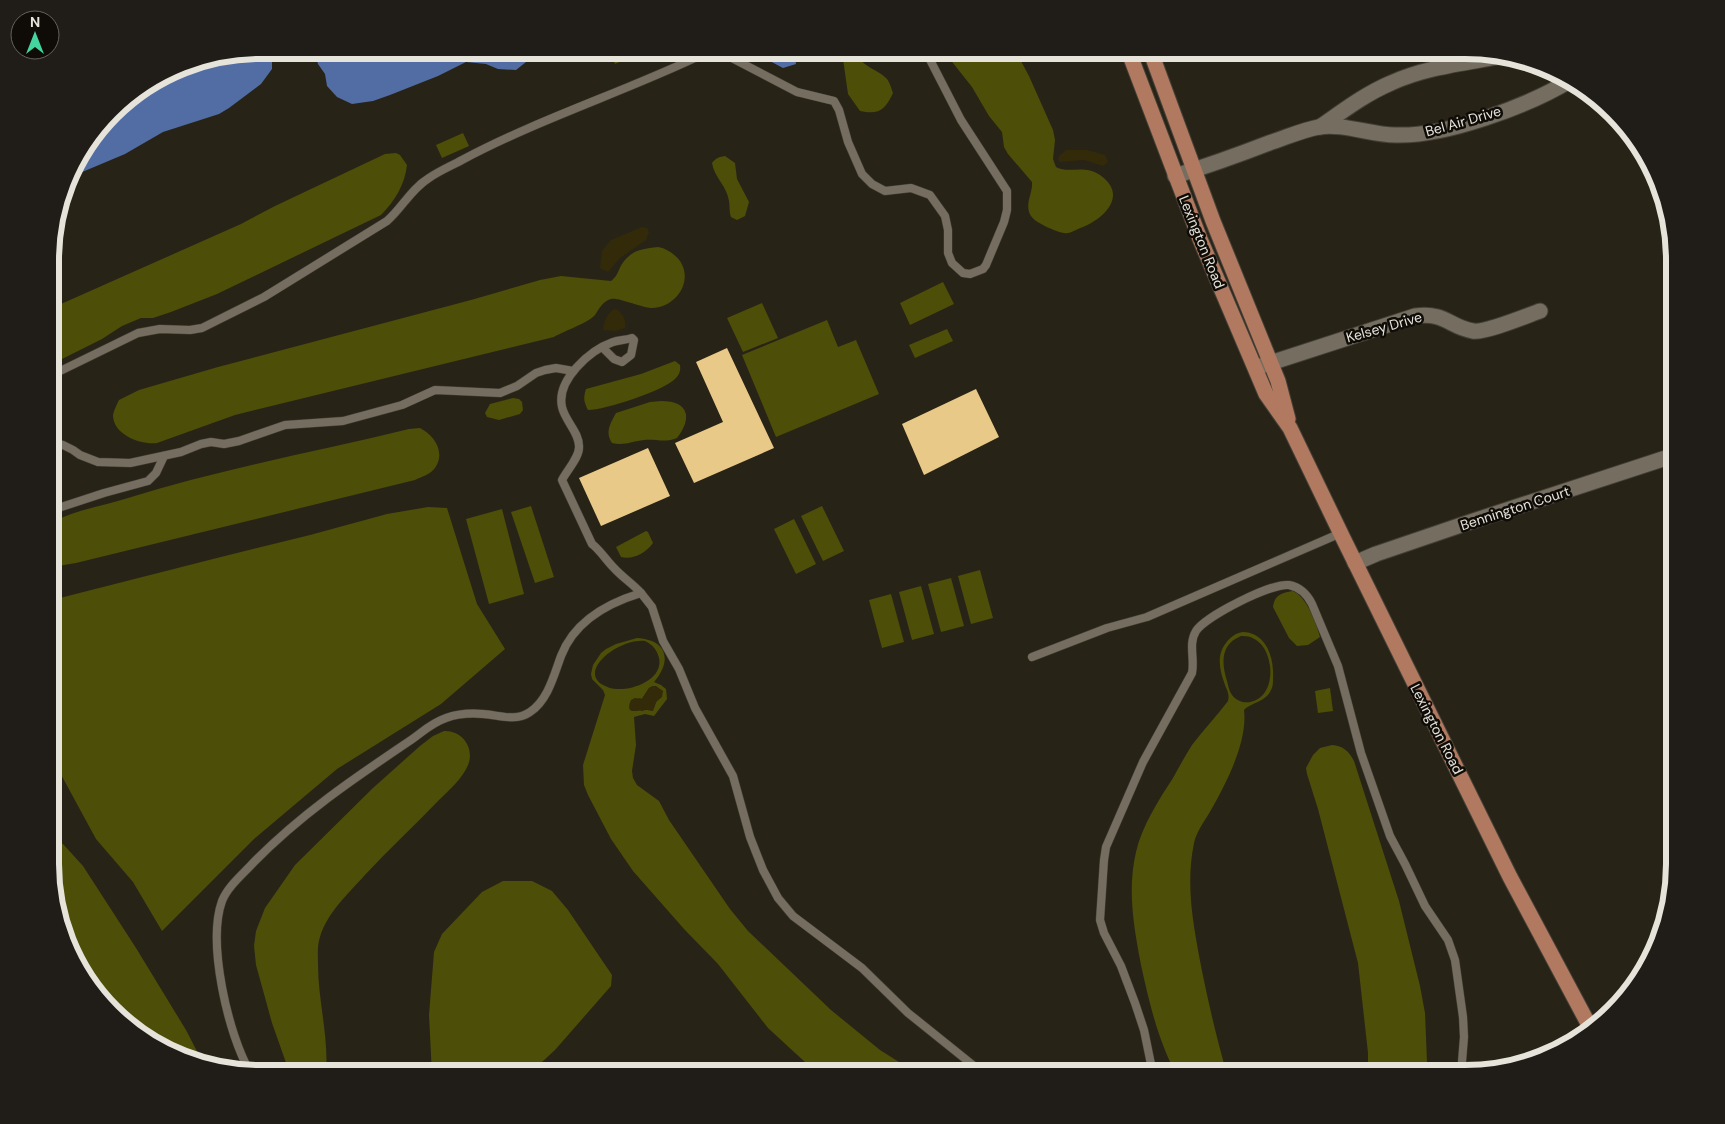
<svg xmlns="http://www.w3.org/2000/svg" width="1725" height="1124" font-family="'DM Sans',sans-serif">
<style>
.green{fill:#4d4e08;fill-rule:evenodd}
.sand{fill:#332a09}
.water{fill:#526da3}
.building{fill:#e9c988}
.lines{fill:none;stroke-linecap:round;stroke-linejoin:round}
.lane-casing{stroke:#444037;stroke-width:9}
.street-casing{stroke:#444037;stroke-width:17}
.primary-casing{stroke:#444037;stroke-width:17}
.lane{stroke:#746d60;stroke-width:8}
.street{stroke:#746d60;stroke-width:15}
.primary{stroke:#b1795f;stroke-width:15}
.labels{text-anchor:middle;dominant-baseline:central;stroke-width:5;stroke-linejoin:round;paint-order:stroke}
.street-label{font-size:14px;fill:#e6e3db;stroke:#0f0c08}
.rim{fill:none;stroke:#e6e3db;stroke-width:6}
</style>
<rect width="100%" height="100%" fill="#282317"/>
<g class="green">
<polygon points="609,50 647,50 615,64"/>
<path d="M825,50H857C858,66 876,68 886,78C890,82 891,88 893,93C885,110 879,115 860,111L848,94L843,59Z"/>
<path d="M945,50H1015L1029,76L1053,130L1055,140L1053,159L1056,167C1069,174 1084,164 1100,175C1130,196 1102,221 1078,229C1073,231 1070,234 1064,233C1057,232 1049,228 1043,225C1037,222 1031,218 1029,212C1026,201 1033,192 1032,182L1008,154L1004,147L1002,132L989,116L972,87L949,58Z"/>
<polygon points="463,133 469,146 442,158 436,145"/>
<path d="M396,153L400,155L407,165C405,184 395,201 381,215L217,294L171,312L153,318H141L122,326L102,339L52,364V308L241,224L275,206L385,154Z"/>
<path d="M725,156L735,163L737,179L749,202L745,216L737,220L731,217C729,211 730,207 729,201C727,186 714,177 712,163C716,158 719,157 725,156Z"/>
<path d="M658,247C666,248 676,255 680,261C694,282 675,308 652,308C642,308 618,297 611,299C603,301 599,309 595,315C588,323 564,331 554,337L235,415L157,443C141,445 113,435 113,415C114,410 117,404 119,400L139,390L218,367L471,300L540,280L561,276L611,281C618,276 618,270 622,264C632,249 643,249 658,247Z"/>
<polygon points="943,282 954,304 910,325 900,303"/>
<polygon points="762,303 778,338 743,352 727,318"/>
<polygon points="827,320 838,347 856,340 879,394 776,437 742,355"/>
<polygon points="947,329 953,341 915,358 909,345"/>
<path d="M675,361L680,365C681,371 679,375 675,379C663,391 605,410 588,410C584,402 583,398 586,389L641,374Z"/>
<polygon points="513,398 519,399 522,402 523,410 520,414 499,420 487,417 485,413 490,404"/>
<path d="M661,401C690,401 692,419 677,438C666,443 656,439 644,440C633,441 624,446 612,443C605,432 610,424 616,413L650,402Z"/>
<path d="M420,428C434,435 446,452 435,468C431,474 421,477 415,480L76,563L52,567V522C76,510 102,506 128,498C220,469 315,452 409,429Z"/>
<polygon points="531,506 554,577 535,583 511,512"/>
<polygon points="822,506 844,551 823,561 801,516"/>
<polygon points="428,507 447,508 477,604 505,649 441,704 337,769 254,839 162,931 133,882 96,839 52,758 52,600 213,559 310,535 387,514"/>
<polygon points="502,509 524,594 489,604 466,519"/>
<polygon points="794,519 816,564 796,574 774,529"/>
<path d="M646,531L648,532L653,543C646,553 633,560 621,557L616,547Z"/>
<polygon points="980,570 993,618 971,624 958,576"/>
<polygon points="951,578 964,626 941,632 928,584"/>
<polygon points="921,586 934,634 912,640 899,592"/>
<path d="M1293,591C1306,596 1317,624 1320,637L1308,645L1297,646L1289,638L1273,607C1275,594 1282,593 1293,591Z"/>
<polygon points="891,594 904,642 882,648 869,600"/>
<path d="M1243,632C1267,633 1274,658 1273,678C1273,682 1273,687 1271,690C1266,702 1252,702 1244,710C1248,741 1226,784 1211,810C1205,821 1197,830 1194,843C1185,887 1194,928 1202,971C1209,1005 1217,1040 1227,1074H1176C1158,1040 1149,1002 1141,965C1134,928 1127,890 1136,852C1142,826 1158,801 1173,778C1179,767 1185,756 1192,745C1203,730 1217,716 1228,701C1230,693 1226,689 1224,682C1219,668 1217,654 1226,643C1230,637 1236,633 1243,632ZM1241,636C1258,635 1268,649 1270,666C1271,674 1270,685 1265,692C1258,703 1241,707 1232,695C1229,691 1228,685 1227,681C1221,662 1221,644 1241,636Z"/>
<path d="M637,638C668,640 672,661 654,682L661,685L666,689L667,699L654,716L645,714L634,717L636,745L632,771L633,778L637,785L659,801L669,820L730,909L748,931L831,1010L880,1050L918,1074H818L768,1028L718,964L684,929L633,871L611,839L588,795L584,785L583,765L605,695L603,690L592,679L591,674L593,665L601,653L606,649L616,644ZM645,641C653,645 657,650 659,658C664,681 627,693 610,688C571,676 617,638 645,641ZM653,686H656L659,698L656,702L654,708L641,711L639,698L642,699L649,688Z"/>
<polygon points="1330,688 1333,711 1318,713 1315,691"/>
<path d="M444,731C462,730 475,748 468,765C463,778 449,790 439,800C414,826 388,850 364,876C348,894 327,913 320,937C317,946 318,955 318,964C318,1001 329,1037 326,1074H290L272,1023L256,965L254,946L256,931L265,908L295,865L373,788L420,746L433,736Z"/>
<path d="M1332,745C1343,746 1349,751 1354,761L1399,901L1420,986L1425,1013L1427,1062L1425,1074H1368V1053L1358,963L1318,809L1307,774L1306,768L1313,755L1320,748Z"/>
<polygon points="52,839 63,844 83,866 136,948 186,1030 204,1065 193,1063 143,1038 108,1001 100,987 67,937 52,891"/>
<polygon points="503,881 532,881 552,891 568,910 612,975 611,986 555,1050 529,1074 432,1074 429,1015 434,952 442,934 482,892"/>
</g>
<g class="sand">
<polygon points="1066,150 1087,150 1105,155 1108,162 1103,166 1084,160 1060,162 1058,160 1059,156"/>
<polygon points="642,227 647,228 649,232 646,240 620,258 608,272 600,268 602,251 611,240"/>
<path d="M615,309C622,311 627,321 625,328L616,331L603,330C603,323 608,311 615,309Z"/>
<path d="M653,686H656L663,691L662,697L656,702L653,711C650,711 647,709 645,710C638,710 624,716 631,700L635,698L642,699L649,688Z"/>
</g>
<g class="water">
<polygon points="260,50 268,50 272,57 272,69 261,84 229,108 219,114 163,132 125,154 68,178 72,167 121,102 180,66"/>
<polygon points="314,50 537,50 536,54 516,70 498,69 486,64 466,62 438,76 390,95 373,101 352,104 337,97 327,86 325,74 318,64"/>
<polygon points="757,50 794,50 796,64 783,68 768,60"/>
</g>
<g class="building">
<polygon points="727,348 774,448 694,483 675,443 723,422 696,362"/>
<polygon points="976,389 999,437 924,475 902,424"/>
<polygon points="648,448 670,496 601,526 579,478"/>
</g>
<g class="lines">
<g class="lane-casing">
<g id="lane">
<path d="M52,375L138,333L160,329L190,330L202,328L264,297L387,221C402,208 411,189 429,178C439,171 451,166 462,160C537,120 618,94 695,58L710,55L728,56L797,92L834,101L839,110L848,142L862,174L872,184L885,191L911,188L930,195L945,216L948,230V253L952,263L963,273L970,274L983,269L986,265L1004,222L1007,210V191L961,120L925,50"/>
<polyline points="52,443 63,445 73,450 80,455 98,462 130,463 181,452 201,444 211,442 224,444 239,441 285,425 343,421 402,405 435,390 500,393 517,386 536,373 545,370 556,368 573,371"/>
<polyline points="52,510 104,493 148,481 156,473 164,456"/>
<polyline points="641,593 652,607 663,641 679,669 695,708 733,776 750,837 763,870 778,898 793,916 862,968 908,1013 984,1074"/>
<polyline points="1032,657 1107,628 1147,617 1341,533"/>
<path d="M250,1072C228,1034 207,943 222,901C228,886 243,874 253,863C300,815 353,779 408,742C422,733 429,724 446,718C457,714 471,713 483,714C499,715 516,722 530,712C548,700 554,675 561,656C574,622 608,603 641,593C633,584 622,577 614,568C606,560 600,550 592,544L562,480C567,470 580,457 579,446C579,432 565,421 562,407C556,380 590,350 613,342C619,340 626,340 632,338L634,340L631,355L622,362L614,359L603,348"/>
<path d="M1153,1074L1144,1030L1135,1003L1121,966L1104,933L1100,920L1104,860L1106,847L1143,762L1192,673C1195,659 1188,644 1196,631C1206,616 1271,583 1289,585C1299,587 1307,594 1312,604L1338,666L1361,753L1390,836L1405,864L1425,906L1448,940L1455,960L1463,1017L1464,1037L1461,1074"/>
</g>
</g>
<g class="street-casing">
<g id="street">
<path d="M1320,127C1343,111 1365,94 1391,83C1426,67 1466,63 1503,56"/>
<path d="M1175,176C1207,166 1238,155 1269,143C1285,138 1302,130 1319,127C1343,123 1371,135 1395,135C1445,137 1528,106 1571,80"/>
<path d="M1258,367L1415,316C1446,312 1449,327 1473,331C1485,333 1526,316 1540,311"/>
<polyline points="1355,563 1376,554 1467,523 1675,455"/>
</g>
</g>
<g class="primary-casing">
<g id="primary">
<polyline points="1128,50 1200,239 1266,394 1290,428 1343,538 1510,877 1590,1027"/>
<polyline points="1150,50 1213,221 1278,381 1288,419"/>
</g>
</g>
<use href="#lane" class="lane"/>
<use href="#street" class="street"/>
<use href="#primary" class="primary"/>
</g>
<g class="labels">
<g class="street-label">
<text transform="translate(1463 121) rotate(-16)">Bel Air Drive</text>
<text transform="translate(1202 242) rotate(68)">Lexington Road</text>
<text transform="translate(1384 327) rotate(-16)">Kelsey Drive</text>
<text transform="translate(1515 508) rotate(-18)">Bennington Court</text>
<text transform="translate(1437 729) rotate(63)">Lexington Road</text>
</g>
</g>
<path d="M0 0H1725V1124H0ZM260 59H1465A201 201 0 0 1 1666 260V864A201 201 0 0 1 1465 1065H260A201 201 0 0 1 59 864V260A201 201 0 0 1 260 59Z" fill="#201d19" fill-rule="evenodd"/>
<path class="rim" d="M260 59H1465A201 201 0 0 1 1666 260V864A201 201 0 0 1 1465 1065H260A201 201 0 0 1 59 864V260A201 201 0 0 1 260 59Z"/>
<g transform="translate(35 35)"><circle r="24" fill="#0f0c08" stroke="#65625c"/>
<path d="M0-4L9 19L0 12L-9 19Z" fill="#43d4a0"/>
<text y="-8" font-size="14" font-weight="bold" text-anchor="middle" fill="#e6e3db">N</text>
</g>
</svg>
